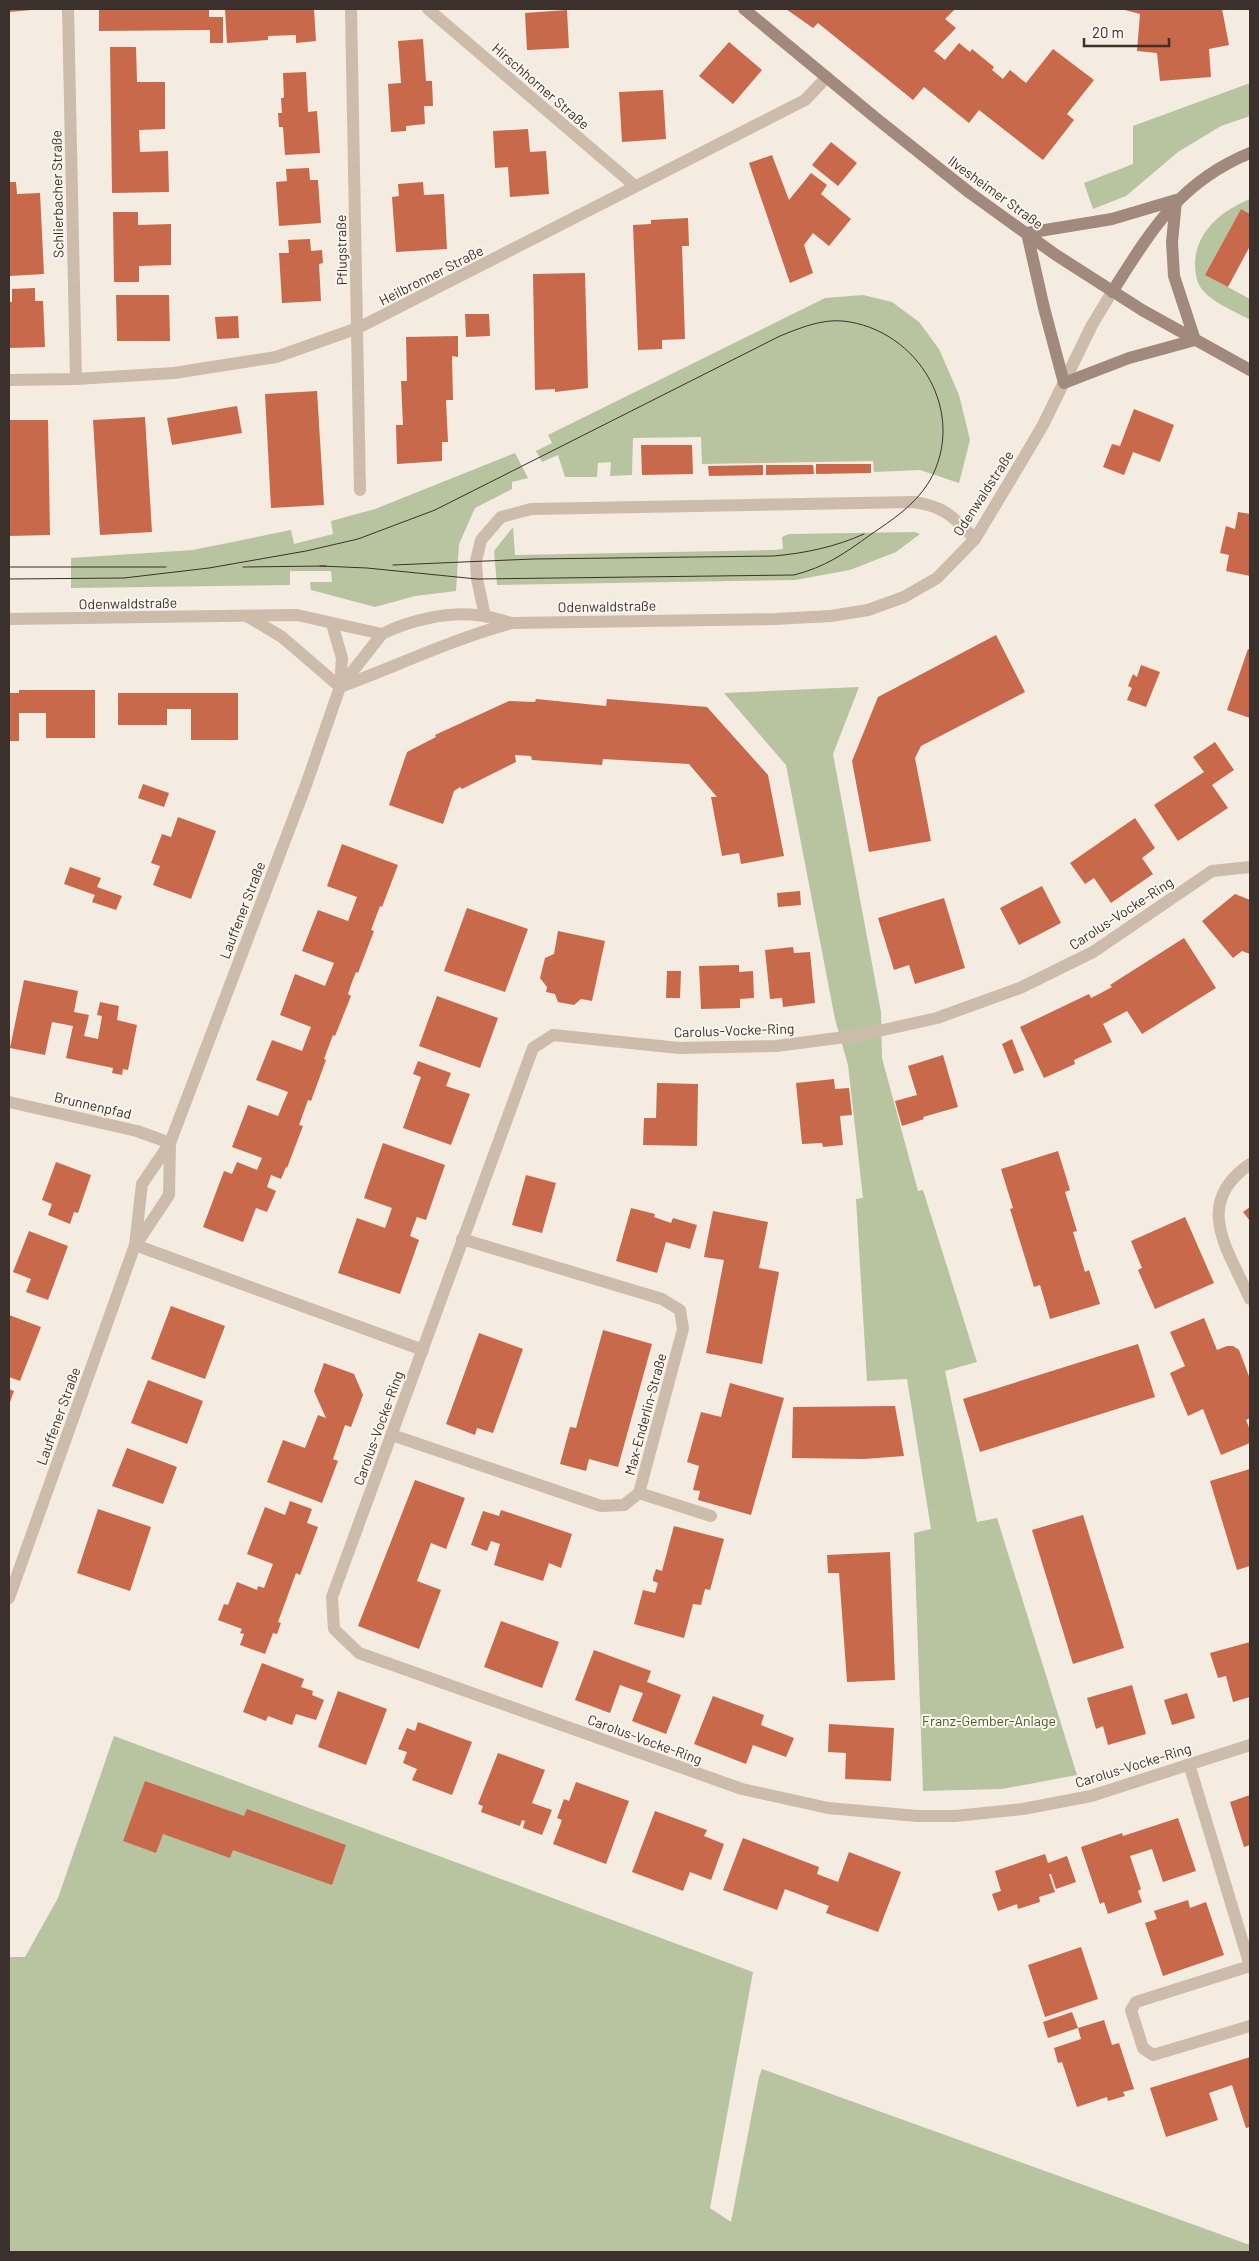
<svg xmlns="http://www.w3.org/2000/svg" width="1259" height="2261" font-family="Barlow,sans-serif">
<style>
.green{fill:#b8c4a0}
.building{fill:#c8694b}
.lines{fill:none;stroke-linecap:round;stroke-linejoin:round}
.lane{stroke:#cdbbac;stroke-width:12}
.street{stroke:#cdbbac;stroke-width:12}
.secondary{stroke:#a18a7d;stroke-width:12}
.tram{stroke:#3b302b;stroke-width:1}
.labels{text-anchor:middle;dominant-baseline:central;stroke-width:4;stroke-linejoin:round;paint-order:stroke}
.street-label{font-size:14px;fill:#3b302b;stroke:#fbf5ee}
.park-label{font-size:14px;fill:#4a5a2e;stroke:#fbf5ee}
</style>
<rect width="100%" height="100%" fill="#f4ebe1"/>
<g class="green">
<polygon points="1250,83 1250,116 1221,126 1178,152 1126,196 1093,209 1084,183 1133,164 1133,126"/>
<path d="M1250,199V214L1241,209L1206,275L1250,299V320C1235,311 1212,303 1201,288C1196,281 1195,271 1195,262C1197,230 1223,210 1250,199Z"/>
<polygon points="863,295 892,302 919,322 939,349 959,395 970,440 959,483 920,470 874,472 873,461 702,464 701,437 633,438 632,475 610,476 611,462 598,463 597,477 565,477 558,455 542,462 536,451 552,443 548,435 825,298"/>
<polygon points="515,453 528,478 512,482 512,489 475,508 459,544 456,591 415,596 375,607 311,590 310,582 332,582 331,571 290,571 290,585 71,588 71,558 193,550 291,530 294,544 333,534 331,521 375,509"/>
<polygon points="513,527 515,555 774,550 783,549 782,537 789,534 915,532 920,534 896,552 850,570 795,580 497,585 494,551"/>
<polygon points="859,687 833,754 881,1012 882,1058 918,1191 923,1190 977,1362 945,1371 977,1522 997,1518 1077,1775 1002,1789 923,1791 914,1533 931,1529 907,1379 867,1381 856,1199 863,1198 848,1065 835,1019 786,765 724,693"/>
<polygon points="114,1736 753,1972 710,2208 731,2222 759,2077 762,2069 1250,2245 1250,2252 9,2252 9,1957 25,1957 58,1898"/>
</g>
<g class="building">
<polygon points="9,9 32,9 32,10 9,12"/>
<polygon points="99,9 209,9 209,17 223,17 223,43 210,43 210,30 99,31"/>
<polygon points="225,9 314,9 316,41 296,43 296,35 268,36 268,40 227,43"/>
<polygon points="786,9 955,9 945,19 956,28 934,51 945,60 959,43 970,52 972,49 994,67 992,70 1003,79 1010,70 1026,83 1053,49 1094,80 1067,114 1074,120 1043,160 979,110 969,123 924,87 913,100 818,23 813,28"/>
<polygon points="1121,9 1222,9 1229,45 1209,49 1211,77 1160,81 1157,53 1137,51 1140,14"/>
<polygon points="567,10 569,48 527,50 525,13"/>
<polygon points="423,39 426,81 432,81 433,106 424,106 425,124 406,126 406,131 391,132 388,84 401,83 398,41"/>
<polygon points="729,42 762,70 733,104 699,76"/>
<polygon points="110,47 136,47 137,82 165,82 165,129 139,130 140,152 168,151 169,192 112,193"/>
<polygon points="306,72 308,112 317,111 320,153 285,155 283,127 279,127 278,113 282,113 281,98 284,98 283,73"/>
<polygon points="663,90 666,139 622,142 619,92"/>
<polygon points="528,129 530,152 546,151 549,194 510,197 508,167 495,168 493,131"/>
<polygon points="831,142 857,163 838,186 812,165"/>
<polygon points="772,155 789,200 811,173 827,185 821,194 851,219 829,246 813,233 804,245 813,273 790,283 749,163"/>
<polygon points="309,168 310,180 318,180 321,223 279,226 276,182 287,181 286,169"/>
<polygon points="9,182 16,182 17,194 40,193 44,274 9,276"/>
<polygon points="423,182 424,195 444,194 447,249 396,252 392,197 399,196 398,184"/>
<polygon points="1241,209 1250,214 1250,246 1228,287 1205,275"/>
<polygon points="113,212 138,212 138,225 171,224 171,265 139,266 139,282 114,282"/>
<polygon points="688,218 689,246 682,246 685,339 662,340 662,349 638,350 633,225 651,224 651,220"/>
<polygon points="310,239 311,251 322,250 323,263 319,264 321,301 282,303 279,253 289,253 288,240"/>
<polygon points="585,273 588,388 555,392 555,389 535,390 533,274"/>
<polygon points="35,288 35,301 43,301 45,347 9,348 9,302 12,302 12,289"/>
<polygon points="116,295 169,295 170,341 117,341"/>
<polygon points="465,314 489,314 490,336 466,337"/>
<polygon points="238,316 239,338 217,339 215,317"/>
<polygon points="458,336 458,357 452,356 453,400 446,400 448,442 442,442 442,461 397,464 396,425 403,425 401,381 407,381 406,337"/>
<polygon points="317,391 324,505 271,508 265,394"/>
<polygon points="237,406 242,433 172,445 167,418"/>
<polygon points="1134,409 1174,425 1160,462 1133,452 1124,475 1103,467 1112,444 1120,446"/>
<polygon points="145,417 152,532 100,535 93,420"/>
<polygon points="9,420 48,420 50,535 9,536"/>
<polygon points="641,445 692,445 693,474 642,475"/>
<polygon points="816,464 871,464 871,473 816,474"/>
<polygon points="763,465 763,475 709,476 708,466"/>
<polygon points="766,465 813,465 814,474 766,475"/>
<polygon points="1238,512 1250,514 1250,576 1226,571 1229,555 1220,553 1226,526 1235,529"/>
<polygon points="996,635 1025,692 921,746 915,758 931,841 869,852 852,761 878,697"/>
<polygon points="1248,649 1250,650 1250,718 1227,710"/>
<polygon points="1141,665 1160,672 1146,707 1127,700 1132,688 1128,686 1133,674 1137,677"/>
<polygon points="19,690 95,690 95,738 46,738 46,713 19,713 19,741 9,741 9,693 19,693"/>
<polygon points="118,693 238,693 238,740 191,740 191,709 167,709 167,725 118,725"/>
<polygon points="536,699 606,706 607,699 707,707 768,775 784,856 741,864 739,853 722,856 711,797 717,797 689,764 603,759 602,765 532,760 531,756 515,755 516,762 462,789 460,787 454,791 443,824 389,805 407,752 436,737 435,735 509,701 535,702"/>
<polygon points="1215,742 1234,770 1212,785 1228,808 1178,841 1154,805 1204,772 1193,757"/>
<polygon points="143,784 169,793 164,807 138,798"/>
<polygon points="178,817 216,831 191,899 153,885 160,866 151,863 162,834 171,837"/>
<polygon points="1135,818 1155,848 1142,858 1153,874 1111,903 1094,878 1085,884 1070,863"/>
<polygon points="342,844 398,865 382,907 380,906 371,930 374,931 358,973 356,972 352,982 348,994 351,996 335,1036 333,1035 324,1059 326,1060 311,1101 308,1100 299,1125 303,1126 287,1168 286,1167 281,1179 271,1175 267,1187 276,1191 267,1212 256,1208 243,1242 203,1227 224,1171 232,1174 237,1162 257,1170 262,1158 232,1147 248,1105 278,1116 288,1092 256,1080 272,1040 302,1051 311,1027 280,1015 295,974 325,986 334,963 302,951 318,910 348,921 357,897 327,886"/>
<polygon points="70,867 101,878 97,887 122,896 116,910 92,902 95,895 64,884"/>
<polygon points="1042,886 1061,923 1019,945 1000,908"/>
<polygon points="800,891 801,905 778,907 777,893"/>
<polygon points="1235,894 1250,900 1250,954 1242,951 1233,958 1202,921"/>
<polygon points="944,898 965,968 915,984 909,965 894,970 878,918"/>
<polygon points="467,908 528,929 505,992 444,971"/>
<polygon points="558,931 605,941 592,1001 581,999 574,1005 558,1002 555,994 546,992 547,987 540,978 545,958 554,954"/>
<polygon points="1184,938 1216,988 1142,1034 1127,1011 1103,1024 1112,1042 1074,1060 1075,1064 1044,1078 1020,1027 1089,994 1091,998 1101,993 1112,987 1110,985"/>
<polygon points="793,947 794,953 810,952 815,1003 783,1007 782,998 770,999 765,950"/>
<polygon points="739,965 739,972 753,971 754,998 740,999 740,1008 701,1009 699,966"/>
<polygon points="667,971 681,971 680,998 666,998"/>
<polygon points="24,980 78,991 74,1012 89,1015 84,1036 98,1039 102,1016 97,1015 100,1002 119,1006 117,1020 137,1025 128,1070 123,1069 122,1075 112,1073 113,1068 66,1058 73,1026 52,1022 45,1055 10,1048"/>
<polygon points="437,996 498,1018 480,1068 419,1046"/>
<polygon points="1012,1039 1024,1070 1014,1074 1002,1044"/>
<polygon points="943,1055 958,1107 923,1117 924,1119 902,1126 895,1101 917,1095 908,1066"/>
<polygon points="418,1061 451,1073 446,1086 470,1094 451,1145 403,1128 421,1077 413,1074"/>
<polygon points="834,1079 835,1089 849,1088 852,1115 840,1116 843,1145 823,1147 822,1143 802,1144 796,1083"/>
<polygon points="657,1083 698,1084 697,1146 643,1145 644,1118 656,1118"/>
<polygon points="383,1143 445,1165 426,1220 417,1217 413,1227 410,1236 419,1240 400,1294 338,1273 357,1218 385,1228 392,1208 364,1198"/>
<polygon points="1058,1151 1070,1190 1065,1192 1077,1231 1073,1232 1085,1272 1089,1270 1100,1304 1050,1319 1040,1285 1034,1287 1010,1209 1013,1208 1001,1169"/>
<polygon points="56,1162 91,1175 78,1213 74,1212 70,1224 48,1215 52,1204 42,1200"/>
<polygon points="526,1175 556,1183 542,1233 512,1225"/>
<polygon points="1250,1207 1250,1221 1243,1212"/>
<polygon points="631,1208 655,1214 654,1217 671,1223 673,1218 697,1225 690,1249 666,1242 657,1273 616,1261"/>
<polygon points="713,1211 768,1222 759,1268 779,1272 762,1364 706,1353 724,1260 704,1257"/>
<polygon points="1185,1217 1214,1283 1155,1309 1138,1270 1142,1268 1131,1241"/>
<polygon points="29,1231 68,1246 48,1300 26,1292 31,1279 13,1272"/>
<polygon points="171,1306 225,1326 205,1379 151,1359"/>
<polygon points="9,1315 41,1327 20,1381 9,1377"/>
<polygon points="1204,1318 1217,1350 1227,1346 1233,1346 1239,1350 1250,1379 1250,1418 1246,1420 1250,1430 1250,1443 1221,1455 1203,1409 1188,1416 1170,1373 1185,1366 1170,1332"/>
<polygon points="603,1330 652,1344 618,1467 589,1459 586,1471 560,1464 570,1427 576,1428"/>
<polygon points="479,1333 523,1349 493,1433 477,1428 475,1435 446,1424"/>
<polygon points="1138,1344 1155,1397 980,1452 963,1399"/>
<polygon points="324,1363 354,1374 363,1395 351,1427 345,1425 333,1459 338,1461 322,1503 267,1482 283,1440 305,1448 318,1415 326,1418 314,1391"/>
<polygon points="148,1380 203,1401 187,1444 131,1423"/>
<polygon points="730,1383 784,1398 751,1515 698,1500 700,1491 693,1490 699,1466 687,1462 701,1412 721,1417"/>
<polygon points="9,1389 14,1391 9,1405"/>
<polygon points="895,1406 904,1456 864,1459 792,1458 793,1407"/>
<polygon points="127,1448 177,1467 163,1504 112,1486"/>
<polygon points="1250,1469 1250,1566 1237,1570 1210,1481"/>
<polygon points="415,1480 465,1498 446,1549 431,1543 417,1581 441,1590 419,1649 358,1626"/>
<polygon points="290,1501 312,1509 307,1523 318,1527 300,1575 296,1573 278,1622 281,1623 277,1634 273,1633 265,1654 240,1645 244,1634 240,1633 242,1629 218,1620 224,1604 228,1605 237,1582 257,1590 258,1586 264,1588 273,1564 247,1554 265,1507 285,1515"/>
<polygon points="98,1509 151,1527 130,1591 77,1573"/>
<polygon points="501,1510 572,1534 561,1568 549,1563 543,1581 494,1565 500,1544 491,1541 487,1551 471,1545 483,1511 499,1516"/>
<polygon points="1083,1515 1124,1648 1073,1664 1032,1530"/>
<polygon points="674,1526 724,1539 710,1590 705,1589 701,1605 693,1604 684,1638 634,1624 643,1590 655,1593 658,1583 653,1581 653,1578 656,1569 662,1571"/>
<polygon points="890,1552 895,1680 847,1682 839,1573 828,1573 827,1555"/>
<polygon points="501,1621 559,1642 542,1688 484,1667"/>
<polygon points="1250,1642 1250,1697 1233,1702 1226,1676 1218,1678 1210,1653"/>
<polygon points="594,1650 651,1671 647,1682 681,1695 666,1734 632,1721 643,1693 631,1689 620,1685 610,1713 575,1700"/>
<polygon points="262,1663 304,1679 301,1687 313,1691 312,1695 324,1700 316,1720 296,1714 292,1725 268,1716 266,1721 243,1712"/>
<polygon points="1132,1685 1146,1734 1108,1745 1103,1726 1096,1729 1087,1698"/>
<polygon points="338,1691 387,1709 366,1765 318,1747"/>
<polygon points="1187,1693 1195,1718 1172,1725 1164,1700"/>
<polygon points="713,1696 764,1715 761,1725 794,1738 786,1757 753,1745 746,1764 694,1744"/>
<polygon points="418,1722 472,1742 452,1795 412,1780 417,1769 403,1763 407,1752 398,1749 407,1728 415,1731"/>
<polygon points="829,1724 894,1728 891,1781 845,1779 846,1753 828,1752"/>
<polygon points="498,1753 545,1770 532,1803 552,1810 542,1835 523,1828 525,1821 522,1820 520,1826 481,1812 483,1806 478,1804"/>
<polygon points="145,1781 244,1816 247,1809 346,1845 332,1885 233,1850 230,1858 163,1834 156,1853 123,1841"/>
<polygon points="576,1782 629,1801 606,1864 553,1844 562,1820 557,1818 564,1799 569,1801"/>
<polygon points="1250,1795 1250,1845 1244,1847 1230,1802"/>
<polygon points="655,1811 707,1830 704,1836 724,1844 711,1880 690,1872 683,1891 632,1872"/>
<polygon points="1178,1818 1196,1871 1163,1882 1152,1849 1130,1856 1141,1889 1138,1891 1142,1902 1108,1914 1104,1902 1100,1904 1081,1847 1122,1833 1123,1836"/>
<polygon points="743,1838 819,1867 817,1874 838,1882 849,1852 901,1872 878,1932 826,1913 829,1906 785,1889 777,1910 723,1890"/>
<polygon points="1045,1854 1048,1863 1067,1856 1076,1882 1056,1889 1051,1874 1049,1874 1055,1892 1039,1897 1040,1902 1018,1909 1017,1904 998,1911 992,1894 1001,1891 995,1871"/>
<polygon points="1188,1900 1190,1908 1206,1902 1224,1955 1163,1976 1145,1923 1157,1919 1154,1911"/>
<polygon points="1081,1947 1098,1999 1045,2017 1028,1965"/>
<polygon points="1072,2012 1078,2028 1048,2038 1043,2022"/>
<polygon points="1104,2020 1112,2045 1119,2043 1134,2089 1123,2092 1125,2096 1108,2101 1107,2097 1077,2107 1062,2062 1058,2063 1054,2048 1081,2039 1078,2028"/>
<polygon points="1250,2057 1250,2127 1246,2128 1232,2085 1209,2093 1218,2120 1166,2137 1150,2088"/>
</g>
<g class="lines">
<g class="lane">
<path d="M485,616L477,579L476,561L481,540L501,517L531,509L914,502C946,507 953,517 975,539"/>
<polyline points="639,1493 711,1516"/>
</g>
<g class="street">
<polyline points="68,9 76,379"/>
<polyline points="351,9 360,490"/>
<polyline points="428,9 635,186"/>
<polyline points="9,380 76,379 174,373 276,357 358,328 805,100 827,77"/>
<polyline points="247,616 282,637 340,687"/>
<polyline points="9,619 297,615 382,634"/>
<path d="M341,686L382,634C410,620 446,612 477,615C489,616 501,620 512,623"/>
<path d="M340,687C397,666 453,639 512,623L775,619L831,616L868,610L904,597L937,578L975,539L1023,459L1043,425L1092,325L1112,292"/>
<polyline points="1250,867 1212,871 1093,952 1020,988 937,1018 861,1035 776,1046 679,1048 553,1035 533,1048 332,1597 334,1629 359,1653 742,1789 828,1808 917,1816 955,1816 1023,1809 1091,1796 1250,1745"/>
<polyline points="9,1102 137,1131 170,1143"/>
<path d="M1250,1164C1192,1204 1228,1249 1250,1299"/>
<polyline points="137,1243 169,1195 170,1143"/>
<polyline points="135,1245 423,1350"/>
<polyline points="392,1435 601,1506 624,1505 639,1493 683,1329 680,1310 662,1299 462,1239"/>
<polyline points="9,1598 135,1245 142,1184 170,1143 306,785 340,687 342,658 332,624"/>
<polyline points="1189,1764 1250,1966"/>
<polyline points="1250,1966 1136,2002 1131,2010 1143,2048 1153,2055 1250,2026"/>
</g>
<g class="secondary">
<polyline points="744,9 877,119 970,193 1056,255 1142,310 1250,370"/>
<polyline points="1176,201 1172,242 1174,276 1195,340"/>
<polyline points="1027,233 1044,308 1064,383 1129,358 1195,340"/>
<polyline points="1027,233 1112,219 1176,200"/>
<path d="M1112,292C1151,231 1179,182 1250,153"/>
</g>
<g class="tram">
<path d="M393,565L533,559L774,556C806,553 835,547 864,534"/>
<polyline points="9,567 166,567"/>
<polyline points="243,567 326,566"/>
<path d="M9,579L124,578L209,568L306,551L358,539L435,510L780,336C800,328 821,319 843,321C918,329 969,413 929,482C914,506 892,520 870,535C844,554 825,567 794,575L477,579L367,568L320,566"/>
</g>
</g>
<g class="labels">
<g class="street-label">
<text transform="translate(541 86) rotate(41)">Hirschhorner Straße</text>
<text transform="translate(996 192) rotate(36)">Ilvesheimer Straße</text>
<text transform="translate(57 194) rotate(-91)">Schlierbacher Straße</text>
<text transform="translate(341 250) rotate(-91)">Pflugstraße</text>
<text transform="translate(431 275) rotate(-27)">Heilbronner Straße</text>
<text transform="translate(983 493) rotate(-57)">Odenwaldstraße</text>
<text transform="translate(128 603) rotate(-1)">Odenwaldstraße</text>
<text transform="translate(607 606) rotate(-1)">Odenwaldstraße</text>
<text transform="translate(242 910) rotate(-69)">Lauffener Straße</text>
<text transform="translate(1121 913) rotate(-33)">Carolus-Vocke-Ring</text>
<text transform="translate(734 1030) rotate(-2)">Carolus-Vocke-Ring</text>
<text transform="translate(93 1105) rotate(13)">Brunnenpfad</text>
<text transform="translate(645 1414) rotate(-75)">Max-Enderlin-Straße</text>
<text transform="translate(58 1416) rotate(-70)">Lauffener Straße</text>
<text transform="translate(378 1428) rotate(-70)">Carolus-Vocke-Ring</text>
<text transform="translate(645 1739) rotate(20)">Carolus-Vocke-Ring</text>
<text transform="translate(1133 1765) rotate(-17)">Carolus-Vocke-Ring</text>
</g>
<g class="park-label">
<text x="989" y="1720">Franz-Gember-Anlage</text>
</g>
</g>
<rect width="1259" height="2261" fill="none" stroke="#3b302b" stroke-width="20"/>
<path d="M1084 38v8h85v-8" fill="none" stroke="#3b302b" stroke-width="2.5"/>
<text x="1092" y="38" font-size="15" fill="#3b302b" stroke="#fbf5ee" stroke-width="4" paint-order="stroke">20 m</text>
</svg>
